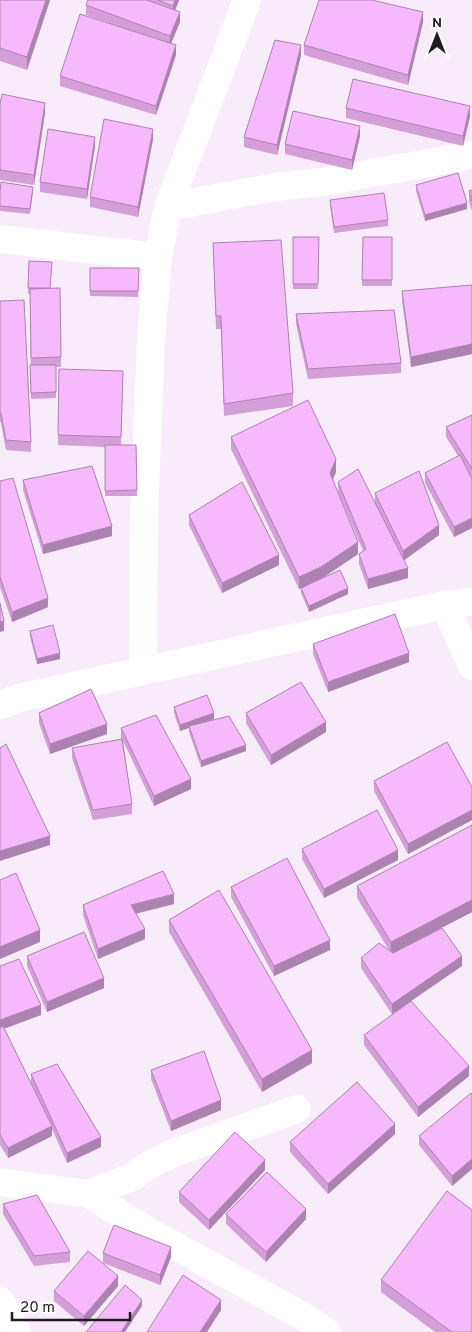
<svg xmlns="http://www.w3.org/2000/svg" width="472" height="1332" font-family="Overpass,sans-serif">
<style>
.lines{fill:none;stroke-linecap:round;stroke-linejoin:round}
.minor{stroke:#fff;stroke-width:28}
.wall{fill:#d49fd8}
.shaded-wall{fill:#ac82b0}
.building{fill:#f6b9fb;stroke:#ac82b0}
</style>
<rect width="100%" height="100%" fill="#f9ecfa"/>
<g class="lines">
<g class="minor">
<polyline points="168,207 275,187 322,182 472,155"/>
<polyline points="0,239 158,257"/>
<polyline points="445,605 472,666"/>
<polyline points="143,670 144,515 151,340 158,257 168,207 247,0"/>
<polyline points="0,705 19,698 445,605 472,602"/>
<polyline points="0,1182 89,1194 143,1228 304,1317 327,1332"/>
<polyline points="89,1194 132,1177 149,1165 171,1154 297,1109"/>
<polyline points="0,1301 17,1332"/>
</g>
</g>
<g class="wall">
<polygon points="0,0 50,0 27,70 0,61"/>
<polygon points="88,0 179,0 175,10 180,22 171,43 176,55 156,115 60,86 60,76 118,26 86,15 86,5"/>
<polygon points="423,22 408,85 304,55 304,45"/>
<polygon points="301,55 277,155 244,147 244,137"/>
<polygon points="0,104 45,113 34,185 0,180"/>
<polygon points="346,108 470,116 463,146 346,118"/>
<polygon points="360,136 352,170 285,154 285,144"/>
<polygon points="153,139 138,217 90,207 90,197"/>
<polygon points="95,146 87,199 40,192 40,182"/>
<polygon points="416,185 467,209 425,221 416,191"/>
<polygon points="472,190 472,211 469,201 469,191"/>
<polygon points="0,191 33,192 30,214 0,211"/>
<polygon points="330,200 388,220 388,226 334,233 330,206"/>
<polygon points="293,237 319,237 318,289 293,289"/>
<polygon points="363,237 392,237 392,286 362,286"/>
<polygon points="213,243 293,393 293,406 224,416 221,329 216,329"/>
<polygon points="29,261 51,288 60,288 61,367 56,367 56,398 31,399 30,294 28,294"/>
<polygon points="139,268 138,297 90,296 90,291"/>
<polygon points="472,285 472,354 411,367 402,301 402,291"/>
<polygon points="0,301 31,442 31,452 6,450 1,423 0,422"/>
<polygon points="296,314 401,363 401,373 308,379 296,324"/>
<polygon points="123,381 121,445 136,445 137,496 105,496 105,447 58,445 58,435"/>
<polygon points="472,415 472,528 454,537 425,483 425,473 458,456 446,437 446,427"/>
<polygon points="231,437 336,472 333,479 358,554 324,577 348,594 309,612 301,593 301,588 299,589 231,449"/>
<polygon points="23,480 112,536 43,554 23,490"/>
<polygon points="0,481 48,607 12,622 0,587"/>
<polygon points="338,482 375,503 375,493 439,535 404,560 408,578 368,589 359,564 359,554 363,551 338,492"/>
<polygon points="189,515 279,565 222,593 189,525"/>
<polygon points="30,631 60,659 37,664 30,637"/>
<polygon points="313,644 409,662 328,692 313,654"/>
<polygon points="174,707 214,719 206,722 246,751 201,767 189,732 189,728 180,731 174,713"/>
<polygon points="39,713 107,734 50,754 39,723"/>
<polygon points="246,713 326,732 271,765 246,723"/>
<polygon points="121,728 191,789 154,806 123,741 132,804 132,814 93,820 72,758 72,748 121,739"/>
<polygon points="374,781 472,787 472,820 408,854 374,791"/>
<polygon points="472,825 472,912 393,953 462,966 392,1014 361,968 361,958 389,950 357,898 357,886"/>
<polygon points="302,849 398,860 324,898 302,859"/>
<polygon points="231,887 330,950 274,976 231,897"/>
<polygon points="174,904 136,913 145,939 98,959 83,915 83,905"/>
<polygon points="169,920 312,1063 262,1092 169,932"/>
<polygon points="27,956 104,988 47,1012 27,966"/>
<polygon points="0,966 41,1015 4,1029 31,1084 31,1074 101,1147 67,1163 52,1129 52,1136 8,1158 0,1145"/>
<polygon points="364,1035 469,1076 418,1117 364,1045"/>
<polygon points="151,1070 221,1110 171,1131 151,1079"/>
<polygon points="472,1095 472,1169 452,1186 419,1145 419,1136"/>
<polygon points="395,1134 328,1194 290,1152 290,1142"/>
<polygon points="265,1170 209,1230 179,1202 179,1192"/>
<polygon points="3,1204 70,1252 70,1262 34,1266 3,1214"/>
<polygon points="226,1214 306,1219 266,1262 226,1224"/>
<polygon points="103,1253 171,1257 160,1285 103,1263"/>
<polygon points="381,1280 472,1332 435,1332 381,1292"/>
<polygon points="118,1286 84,1326 54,1301 54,1291"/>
</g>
<g class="shaded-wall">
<polygon points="46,0 50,0 27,70 27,57"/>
<polygon points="175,0 179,0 173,16 173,6"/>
<polygon points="180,12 180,22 170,46 170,36"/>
<polygon points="423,12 423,22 408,85 408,75"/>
<polygon points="176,45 176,55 156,115 156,106"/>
<polygon points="301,45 301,55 277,155 277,145"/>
<polygon points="45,103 45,113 34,185 34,175"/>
<polygon points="470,106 470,116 463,146 463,136"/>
<polygon points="360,126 360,136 352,170 352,160"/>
<polygon points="153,129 153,139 138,217 138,207"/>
<polygon points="95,137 95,146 87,199 87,189"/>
<polygon points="467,203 467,209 425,221 425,215"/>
<polygon points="472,344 472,354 411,367 411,357"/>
<polygon points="336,459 336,472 330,485 330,473"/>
<polygon points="472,518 472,528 454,537 454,527"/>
<polygon points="439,525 439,535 403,561 403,551"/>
<polygon points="112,526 112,536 43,554 43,545"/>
<polygon points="358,542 358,554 321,579 299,589 299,577"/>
<polygon points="279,555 279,565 222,593 222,583"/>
<polygon points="408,568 408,578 368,589 368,579"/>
<polygon points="348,588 348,594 309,612 309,606"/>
<polygon points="48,598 48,607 12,622 12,612"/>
<polygon points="4,621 4,631 0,632 0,622"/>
<polygon points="60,653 60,659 37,664 37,659"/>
<polygon points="409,653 409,662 328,692 328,682"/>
<polygon points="214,713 214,719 180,731 180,725"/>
<polygon points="326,722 326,732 271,765 271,755"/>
<polygon points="107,724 107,734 50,754 50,744"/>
<polygon points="246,745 246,751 201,767 201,761"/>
<polygon points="191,779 191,789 154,806 154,796"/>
<polygon points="472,810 472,820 408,854 408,844"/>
<polygon points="50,836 50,845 0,861 0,851"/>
<polygon points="398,850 398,860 324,898 324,889"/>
<polygon points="174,894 174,904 131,915 131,905"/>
<polygon points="472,900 472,912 391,954 391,942"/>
<polygon points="145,929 145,939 98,959 98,949"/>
<polygon points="40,930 40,942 0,959 0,947"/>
<polygon points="330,940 330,950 274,976 274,966"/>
<polygon points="462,956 462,966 392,1014 392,1004"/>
<polygon points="104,978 104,988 47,1012 47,1002"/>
<polygon points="41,1005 41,1015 0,1030 0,1020"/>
<polygon points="312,1050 312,1063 262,1092 262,1079"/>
<polygon points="469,1066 469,1076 418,1117 418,1107"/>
<polygon points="221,1100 221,1110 171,1131 171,1121"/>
<polygon points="395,1124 395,1134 328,1194 328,1184"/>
<polygon points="52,1126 52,1136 8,1158 8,1148"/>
<polygon points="101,1137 101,1147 67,1163 67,1153"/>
<polygon points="472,1159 472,1169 452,1186 452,1176"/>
<polygon points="265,1160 265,1170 209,1230 209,1220"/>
<polygon points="306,1209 306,1219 266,1262 266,1252"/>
<polygon points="171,1247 171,1257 160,1285 160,1275"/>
<polygon points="118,1276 118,1286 84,1326 84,1316"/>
<polygon points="142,1300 142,1306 125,1332 121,1332"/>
<polygon points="221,1300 221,1310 207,1332 200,1332"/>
</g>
<g class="building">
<polygon points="0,0 46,0 27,57 0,48"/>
<polygon points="88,0 147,0 180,12 170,36 86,5"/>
<polygon points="158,0 175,0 173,6"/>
<polygon points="319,0 372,0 423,12 408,75 304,45"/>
<polygon points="80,14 176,45 156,106 60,76"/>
<polygon points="275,40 301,45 277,145 244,137"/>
<polygon points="353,79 470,106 463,136 346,108"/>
<polygon points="2,94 45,103 34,175 0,170 0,104"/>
<polygon points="293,111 360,126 352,160 285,144"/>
<polygon points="104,119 153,129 138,207 90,197"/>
<polygon points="48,129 95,137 87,189 40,182"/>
<polygon points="458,173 467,203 425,215 416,185"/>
<polygon points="1,182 33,187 30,209 0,206 0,191"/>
<polygon points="472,190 472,201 469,191"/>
<polygon points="384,193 388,220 334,227 330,200"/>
<polygon points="293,237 319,237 318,284 293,284"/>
<polygon points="363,237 392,237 392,280 362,280"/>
<polygon points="281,240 293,393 224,404 221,316 216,316 213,243"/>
<polygon points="29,261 52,262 50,288 28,288"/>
<polygon points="90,268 139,268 138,291 90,291"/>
<polygon points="472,285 472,344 411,357 402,291"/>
<polygon points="60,288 61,357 31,358 30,289"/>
<polygon points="24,300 31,442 6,440 1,413 0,412 0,301"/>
<polygon points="394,310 401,363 308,369 296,314"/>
<polygon points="30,365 56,365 56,392 31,393"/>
<polygon points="59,369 123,371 121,437 58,435"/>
<polygon points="308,400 336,459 330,473 358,542 321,567 299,577 231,437"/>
<polygon points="472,415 472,469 446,427"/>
<polygon points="105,445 136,445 137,490 105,491"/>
<polygon points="460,455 472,479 472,518 454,527 425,473"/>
<polygon points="92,466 112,526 43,545 23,480"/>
<polygon points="358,469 408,568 368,579 359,554 366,549 338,482"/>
<polygon points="419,471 439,525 403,551 375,493"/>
<polygon points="13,478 48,598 12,612 0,577 0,481"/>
<polygon points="242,482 279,555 222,583 189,515"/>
<polygon points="340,570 348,588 309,606 301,588"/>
<polygon points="0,603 4,621 0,622"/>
<polygon points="395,614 409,653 328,682 313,644"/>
<polygon points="53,625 60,653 37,659 30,631"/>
<polygon points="301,682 326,722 271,755 246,713"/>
<polygon points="91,689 107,724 50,744 39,713"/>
<polygon points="207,695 214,713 180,725 174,707"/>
<polygon points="156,715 191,779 154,796 121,728"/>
<polygon points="229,716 246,745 201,761 189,726"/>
<polygon points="122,739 132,804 93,810 72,748"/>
<polygon points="447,742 472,787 472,810 408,844 374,781"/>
<polygon points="6,744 50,836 0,851 0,748"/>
<polygon points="377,810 398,850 324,889 302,849"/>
<polygon points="472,825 472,900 391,942 357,886"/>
<polygon points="287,858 330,940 274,966 231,887"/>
<polygon points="163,871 174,894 131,905 145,929 98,949 83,905"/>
<polygon points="16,873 40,930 0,947 0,880"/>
<polygon points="219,890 312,1050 262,1079 169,920"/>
<polygon points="442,928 462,956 392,1004 361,958 379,943 393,953"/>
<polygon points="84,932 104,978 47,1002 27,956"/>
<polygon points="19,959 41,1005 0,1020 0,966"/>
<polygon points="411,1001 469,1066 418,1107 364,1035"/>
<polygon points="3,1026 52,1126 8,1148 0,1135 0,1028"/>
<polygon points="204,1051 221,1100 171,1121 151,1070"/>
<polygon points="57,1064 101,1137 67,1153 31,1074"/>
<polygon points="357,1082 395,1124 328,1184 290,1142"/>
<polygon points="471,1093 472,1095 472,1159 452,1176 419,1136"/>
<polygon points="235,1132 265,1160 209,1220 179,1192"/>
<polygon points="267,1172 306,1209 266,1252 226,1214"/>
<polygon points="447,1191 472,1210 472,1332 452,1332 381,1280"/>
<polygon points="37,1195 70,1252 34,1256 3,1204"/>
<polygon points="114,1225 171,1247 160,1275 103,1253"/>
<polygon points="88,1251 118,1276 84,1316 54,1291"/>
<polygon points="183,1275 221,1300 200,1332 147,1332"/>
<polygon points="125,1285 142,1300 121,1332 86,1332"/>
</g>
<g transform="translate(437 35)" stroke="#fefefe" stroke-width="4" paint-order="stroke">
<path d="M0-4L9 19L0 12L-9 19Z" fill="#1f1b1f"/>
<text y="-8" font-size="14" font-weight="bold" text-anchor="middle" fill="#1f1b1f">N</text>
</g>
<path d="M12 1312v8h118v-8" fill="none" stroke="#1f1b1f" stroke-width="2.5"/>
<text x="20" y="1312" font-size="15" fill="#1f1b1f" stroke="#fefefe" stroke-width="4" paint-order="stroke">20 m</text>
</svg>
